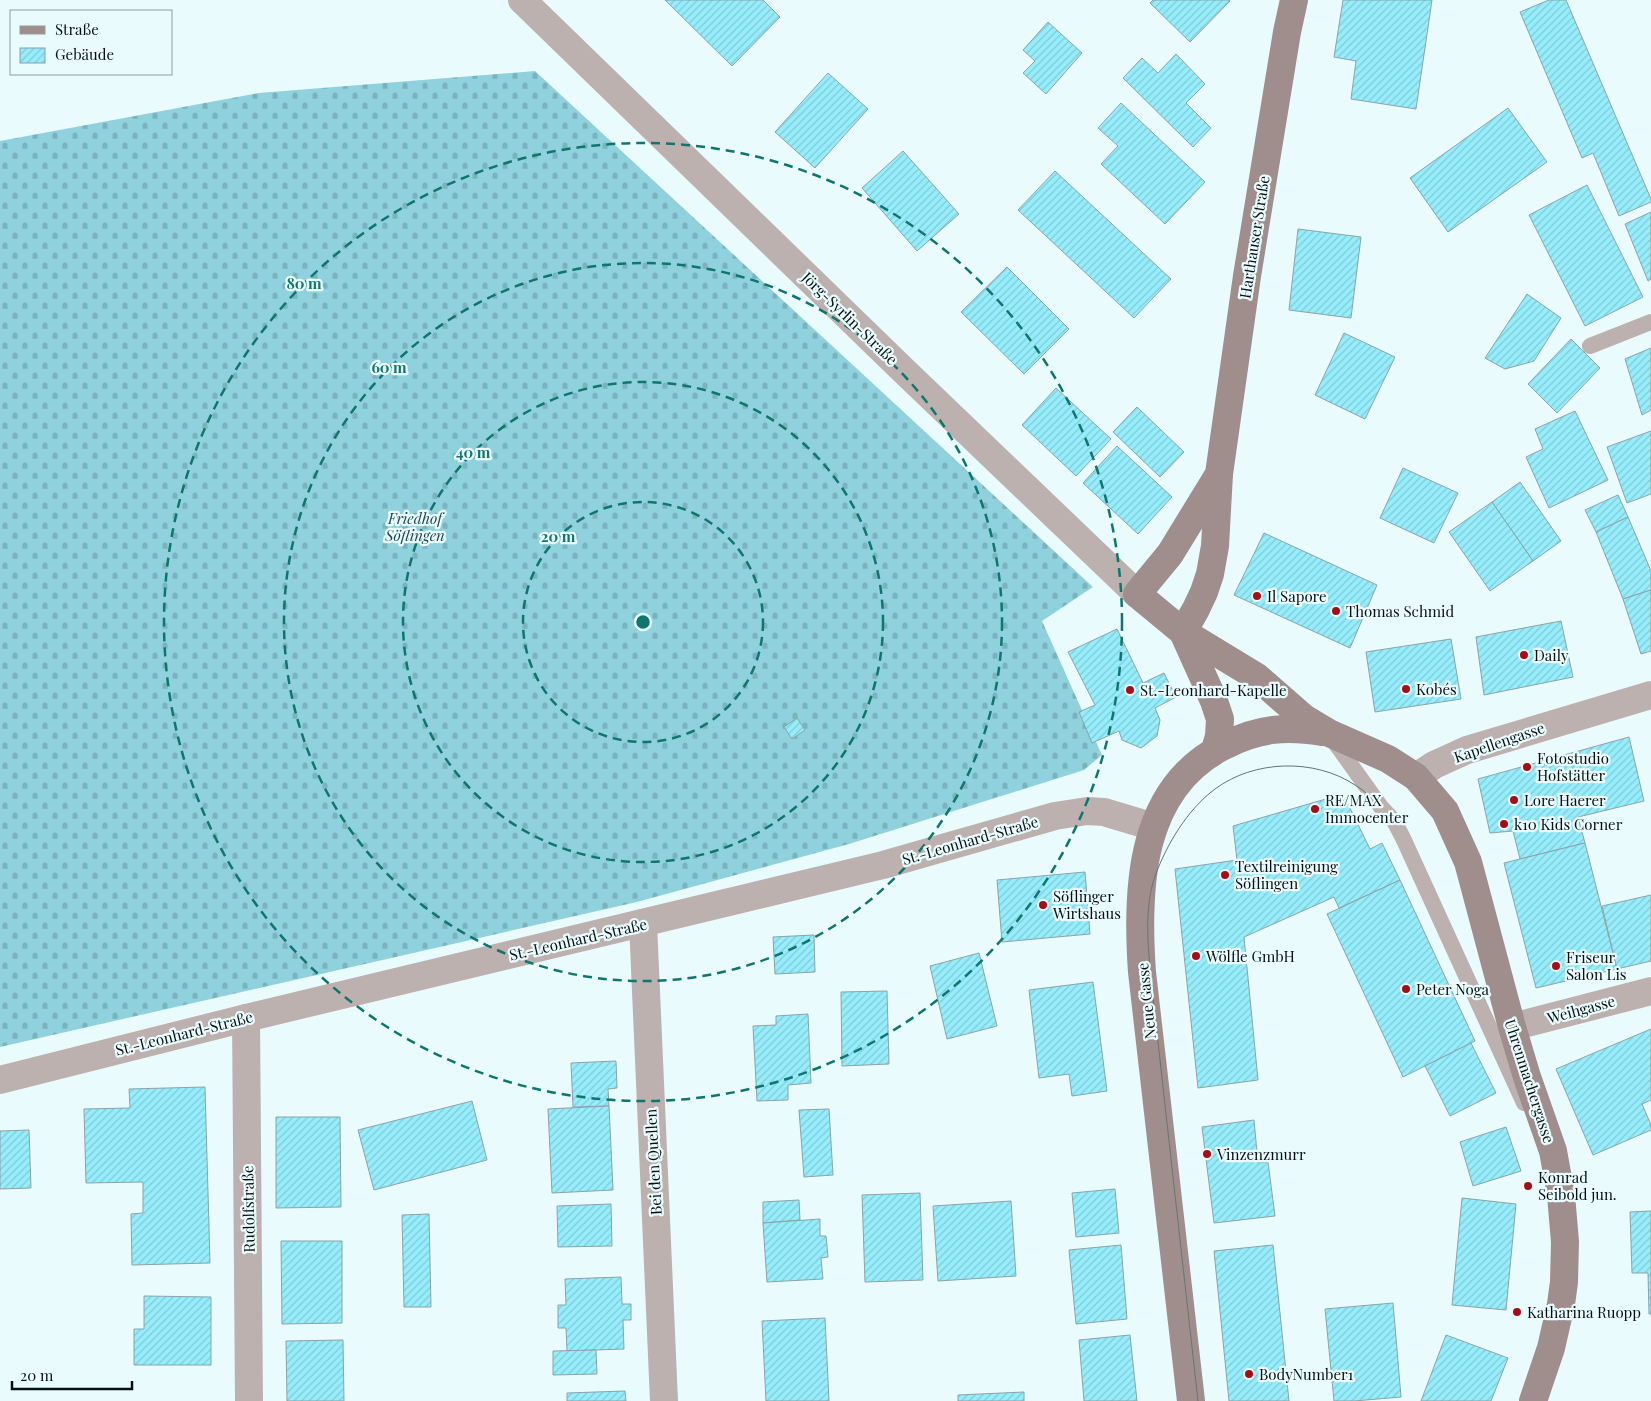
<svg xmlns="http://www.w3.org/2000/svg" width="1651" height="1401" font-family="'Playfair Display',serif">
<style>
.cemetery{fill:url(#cemetery-stones)}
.building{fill:url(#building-hatch);stroke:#8aa4a8}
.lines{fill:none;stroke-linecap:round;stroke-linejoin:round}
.lane{stroke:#bcb1af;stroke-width:16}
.street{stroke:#bcb1af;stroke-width:28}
.secondary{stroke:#9f8e8c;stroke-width:28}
.tram{stroke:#677475;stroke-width:1}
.ring{fill:none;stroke:#0f766e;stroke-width:2.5;stroke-dasharray:9 6}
.poi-dot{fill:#a50e15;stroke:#eafbfd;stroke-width:2}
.labels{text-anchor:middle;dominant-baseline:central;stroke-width:4.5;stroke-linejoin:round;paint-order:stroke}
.street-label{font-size:15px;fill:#071011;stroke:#eafbfd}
.park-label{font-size:15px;font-style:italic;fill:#1d464d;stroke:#eafbfd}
.poi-label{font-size:15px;fill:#071011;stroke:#eafbfd;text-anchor:start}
.centre{fill:#0f766e;stroke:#eafbfd;stroke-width:2.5}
.ring-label{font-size:15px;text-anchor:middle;font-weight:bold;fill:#0f766e;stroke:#eafbfd;stroke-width:4.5;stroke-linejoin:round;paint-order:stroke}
</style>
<defs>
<pattern id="cemetery-stones" width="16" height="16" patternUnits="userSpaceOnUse" patternTransform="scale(1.25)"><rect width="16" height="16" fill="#8fd2dd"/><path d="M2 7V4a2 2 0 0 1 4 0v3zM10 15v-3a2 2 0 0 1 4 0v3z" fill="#7ab3bd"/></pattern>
<pattern id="building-hatch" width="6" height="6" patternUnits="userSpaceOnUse" patternTransform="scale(1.25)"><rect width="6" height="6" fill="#96edfc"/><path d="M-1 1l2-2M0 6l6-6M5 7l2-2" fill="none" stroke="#80cad7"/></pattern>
</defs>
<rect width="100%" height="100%" fill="#eafbfd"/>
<polygon class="cemetery" points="535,71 1093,587 1042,621 1102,755 1084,770 849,844 637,902 0,1047 0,141 259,93"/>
<g class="building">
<polygon points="665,0 763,0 780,17 732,66"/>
<polygon points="1153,0 1229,0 1230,1 1190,42 1150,3"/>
<polygon points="1343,0 1432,0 1416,109 1351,99 1356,61 1334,57"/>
<polygon points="1549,0 1566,0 1651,199 1651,202 1619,216 1593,153 1582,158 1520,12"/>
<polygon points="1048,22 1082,53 1046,94 1023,73 1035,61 1023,50"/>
<polygon points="1176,54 1205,84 1186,103 1211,128 1193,147 1123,78 1142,58 1158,73"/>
<polygon points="828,73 868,109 815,168 775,132"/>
<polygon points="1121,103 1205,182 1165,224 1101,164 1118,146 1098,128"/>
<polygon points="1508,108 1547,162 1448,232 1410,178"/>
<polygon points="903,151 959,214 917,251 862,188"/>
<polygon points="1055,171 1171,279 1134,318 1018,210"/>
<polygon points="1587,185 1643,297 1585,326 1529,215"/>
<polygon points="1651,212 1651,279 1648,281 1625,224"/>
<polygon points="1298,229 1361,237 1351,318 1289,310"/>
<polygon points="1007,267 1069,329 1024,374 961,312"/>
<polygon points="1527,294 1561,318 1534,361 1505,369 1485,358"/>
<polygon points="1344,333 1395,357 1365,419 1315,395"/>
<polygon points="1571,339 1600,368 1557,413 1528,384"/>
<polygon points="1651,348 1651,410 1642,415 1625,359"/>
<polygon points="1056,388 1111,439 1076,476 1022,425"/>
<polygon points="1137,407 1184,452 1160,477 1113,432"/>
<polygon points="1575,411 1608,480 1549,508 1526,457 1543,449 1535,429"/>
<polygon points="1651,431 1651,494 1627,503 1607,447"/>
<polygon points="1117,446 1172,497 1138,534 1083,483"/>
<polygon points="1403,468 1458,493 1434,543 1380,518"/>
<polygon points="1520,482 1561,541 1533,561 1492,502"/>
<polygon points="1618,495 1628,517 1596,532 1585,510"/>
<polygon points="1492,502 1533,561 1490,591 1449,532"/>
<polygon points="1628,517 1651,571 1651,590 1623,599 1596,532"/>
<polygon points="1264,533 1377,585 1350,648 1234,595"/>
<polygon points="1651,590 1651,651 1641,654 1623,599"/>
<polygon points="1561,621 1573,677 1484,695 1476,637"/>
<polygon points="1117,629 1143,683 1164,673 1176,697 1155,708 1160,720 1157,736 1141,748 1122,740 1119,731 1092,743 1079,712 1095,705 1068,652"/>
<polygon points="1451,639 1461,699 1375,712 1366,652"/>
<polygon points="797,718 805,730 792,739 784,727"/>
<polygon points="1629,737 1644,801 1578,817 1585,843 1520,859 1513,831 1490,833 1478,779"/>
<polygon points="1343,794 1370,849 1382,843 1400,880 1339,908 1334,897 1244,937 1258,1080 1198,1088 1175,869 1237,860 1233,826"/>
<polygon points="1585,843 1617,969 1536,988 1504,863"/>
<polygon points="1085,872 1090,934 1002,942 997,880"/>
<polygon points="1400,880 1475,1041 1403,1077 1327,914"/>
<polygon points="1651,895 1651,961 1617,969 1602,906"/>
<polygon points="814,935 815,972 775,974 773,937"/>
<polygon points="979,953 997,1026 947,1039 930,966"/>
<polygon points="1093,982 1107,1091 1072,1096 1069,1074 1039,1078 1029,990"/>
<polygon points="887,991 889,1064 842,1066 841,992"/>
<polygon points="808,1014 811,1083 788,1085 788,1100 757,1101 753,1026 776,1025 776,1016"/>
<polygon points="1651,1029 1651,1100 1642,1104 1651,1125 1651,1130 1593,1155 1556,1069"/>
<polygon points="1471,1043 1496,1093 1450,1116 1425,1066"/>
<polygon points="616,1061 617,1088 608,1089 609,1106 573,1107 571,1063"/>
<polygon points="205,1087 210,1263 132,1265 131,1214 143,1213 143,1182 86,1183 84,1109 130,1108 129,1089"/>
<polygon points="472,1101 487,1160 374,1190 358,1130"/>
<polygon points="609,1106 613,1190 552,1193 548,1109"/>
<polygon points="829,1109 833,1175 804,1177 799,1110"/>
<polygon points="276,1117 340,1117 341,1207 276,1208"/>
<polygon points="1254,1120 1258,1163 1268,1162 1275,1216 1214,1223 1202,1127"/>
<polygon points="1506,1127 1521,1171 1473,1186 1460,1142"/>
<polygon points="29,1130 31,1188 0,1189 0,1131"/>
<polygon points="1115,1189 1119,1233 1076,1237 1072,1193"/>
<polygon points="920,1193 923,1280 865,1282 862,1195"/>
<polygon points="1462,1198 1516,1204 1506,1310 1452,1305"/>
<polygon points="799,1200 800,1220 763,1223 763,1202"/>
<polygon points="1011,1201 1016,1276 938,1281 933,1206"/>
<polygon points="611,1204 612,1246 558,1247 557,1206"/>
<polygon points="1651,1211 1651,1314 1649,1314 1648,1273 1632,1273 1630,1212"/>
<polygon points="429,1214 431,1307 404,1307 402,1215"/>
<polygon points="820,1219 820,1236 826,1236 828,1257 821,1258 823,1279 767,1282 763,1223"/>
<polygon points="281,1241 342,1241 342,1323 282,1324"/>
<polygon points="1121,1245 1127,1319 1076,1324 1069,1250"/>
<polygon points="1273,1245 1289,1401 1229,1401 1214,1251"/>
<polygon points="621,1277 622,1304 631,1304 631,1320 623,1320 624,1349 567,1351 566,1328 558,1328 558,1305 566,1305 565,1279"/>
<polygon points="144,1296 211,1297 211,1365 134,1365 134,1329 144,1329"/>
<polygon points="1393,1303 1401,1397 1354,1401 1334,1401 1325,1309"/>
<polygon points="825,1318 829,1401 766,1401 762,1321"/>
<polygon points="1130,1335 1137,1401 1084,1401 1079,1340"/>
<polygon points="1446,1335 1508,1358 1491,1401 1421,1401"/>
<polygon points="343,1340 344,1401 287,1401 286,1341"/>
<polygon points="596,1350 597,1374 553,1375 553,1351"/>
<polygon points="625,1391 626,1401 567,1401 567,1393"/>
<polygon points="1024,1392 1024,1401 958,1401 958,1395"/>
</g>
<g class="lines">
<g class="lane">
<polyline points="1590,346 1651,322"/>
<polyline points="1331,737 1381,807 1394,821 1403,838 1524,1103"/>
</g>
<g class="street">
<polyline points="522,0 902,369 1137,594"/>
<polyline points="1416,777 1434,765 1467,750 1651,695"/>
<polyline points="643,923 664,1401"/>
<polyline points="246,1018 249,1401"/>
<polyline points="1512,1027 1651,991"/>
<polyline points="0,1080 246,1018 883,865 1055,816 1087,811 1104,812 1154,827"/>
</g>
<g class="secondary">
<polyline points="1219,474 1170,554 1137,594 1183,632 1257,677 1304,718 1329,733 1388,759 1416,777 1445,811 1468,862 1512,1027 1527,1077 1553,1151 1561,1195 1565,1242 1564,1282 1561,1304 1551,1348 1533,1401"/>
<polyline points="1183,632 1196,609 1204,592 1210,574 1215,546 1219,474 1247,276 1287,32 1294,0"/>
<polyline points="1183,632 1214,701 1220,719 1219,736 1215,750"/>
<path d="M1191,1401L1142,972C1136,888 1139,787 1226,745C1259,728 1287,726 1322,732"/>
</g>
<path class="tram" d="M1198,1401L1151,979C1148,946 1144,908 1155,876C1167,844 1187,810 1215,789C1254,760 1314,758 1355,785C1365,791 1373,799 1381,807"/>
</g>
<g class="ring">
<circle cx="643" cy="622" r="120"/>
<circle cx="643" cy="622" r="240"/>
<circle cx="643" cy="622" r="359"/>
<circle cx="643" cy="622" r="479"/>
</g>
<g class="poi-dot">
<circle cx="1257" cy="596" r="5"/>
<circle cx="1336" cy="611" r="5"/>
<circle cx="1524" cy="655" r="5"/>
<circle cx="1406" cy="689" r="5"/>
<circle cx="1130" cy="690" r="5"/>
<circle cx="1527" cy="767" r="5"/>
<circle cx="1514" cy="800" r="5"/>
<circle cx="1315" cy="809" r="5"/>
<circle cx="1504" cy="824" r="5"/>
<circle cx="1225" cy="875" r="5"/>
<circle cx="1043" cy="905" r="5"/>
<circle cx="1196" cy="956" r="5"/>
<circle cx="1556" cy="966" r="5"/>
<circle cx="1406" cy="989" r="5"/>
<circle cx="1207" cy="1154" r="5"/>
<circle cx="1528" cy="1186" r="5"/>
<circle cx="1517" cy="1312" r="5"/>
<circle cx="1249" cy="1374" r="5"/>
</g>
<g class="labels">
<g class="street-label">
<text transform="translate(1254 237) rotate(-81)">Harthauser Straße</text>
<text transform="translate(850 318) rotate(44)">Jörg-Syrlin-Straße</text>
<text transform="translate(1499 742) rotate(-19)">Kapellengasse</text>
<text transform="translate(970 840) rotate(-16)">St.-Leonhard-Straße</text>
<text transform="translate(578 939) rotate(-13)">St.-Leonhard-Straße</text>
<text transform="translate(1146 1001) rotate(-96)">Neue Gasse</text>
<text transform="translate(1581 1009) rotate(-15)">Weihgasse</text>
<text transform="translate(184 1033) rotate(-14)">St.-Leonhard-Straße</text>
<text transform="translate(1530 1081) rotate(72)">Uhrenmachergasse</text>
<text transform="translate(653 1162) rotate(-93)">Bei den Quellen</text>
<text transform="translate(248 1209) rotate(-91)">Rudolfstraße</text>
</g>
<g class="park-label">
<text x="415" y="518">Friedhof<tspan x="415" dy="17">Söflingen</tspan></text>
</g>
<g class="poi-label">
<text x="1267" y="596">Il Sapore</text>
<text x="1346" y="611">Thomas Schmid</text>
<text x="1534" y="655">Daily</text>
<text x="1416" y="689">Kobés</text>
<text x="1140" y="690">St.-Leonhard-Kapelle</text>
<text x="1537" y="758">Fotostudio<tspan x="1537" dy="17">Hofstätter</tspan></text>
<text x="1325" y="800">RE/MAX<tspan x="1325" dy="17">Immocenter</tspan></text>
<text x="1524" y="800">Lore Haerer</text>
<text x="1514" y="824">k10 Kids Corner</text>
<text x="1235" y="866">Textilreinigung<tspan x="1235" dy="17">Söflingen</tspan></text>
<text x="1053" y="896">Söflinger<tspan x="1053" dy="17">Wirtshaus</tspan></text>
<text x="1206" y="956">Wölfle GmbH</text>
<text x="1566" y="957">Friseur<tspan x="1566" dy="17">Salon Lis</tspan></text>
<text x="1416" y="989">Peter Noga</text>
<text x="1217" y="1154">Vinzenzmurr</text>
<text x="1538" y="1177">Konrad<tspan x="1538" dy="17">Seibold jun.</tspan></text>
<text x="1527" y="1312">Katharina Ruopp</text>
<text x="1259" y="1374">BodyNumber1</text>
</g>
</g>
<circle cx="643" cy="622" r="8" class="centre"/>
<g class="ring-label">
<text x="304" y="289">80 m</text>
<text x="389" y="373">60 m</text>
<text x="473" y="458">40 m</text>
<text x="558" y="542">20 m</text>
</g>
<rect x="10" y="10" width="162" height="65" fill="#eafbfd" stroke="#8f9d9f"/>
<rect x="20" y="26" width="25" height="8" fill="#9f8e8c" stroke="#8f9d9f"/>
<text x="55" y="35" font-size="15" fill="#071011">Straße</text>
<rect x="20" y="48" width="25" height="15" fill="url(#building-hatch)" stroke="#8f9d9f"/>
<text x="55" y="60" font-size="15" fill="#071011">Gebäude</text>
<path d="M12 1381v8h120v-8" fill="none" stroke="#071011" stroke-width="2.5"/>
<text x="20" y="1381" font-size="15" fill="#071011" stroke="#eafbfd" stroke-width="4" paint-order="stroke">20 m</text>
</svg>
